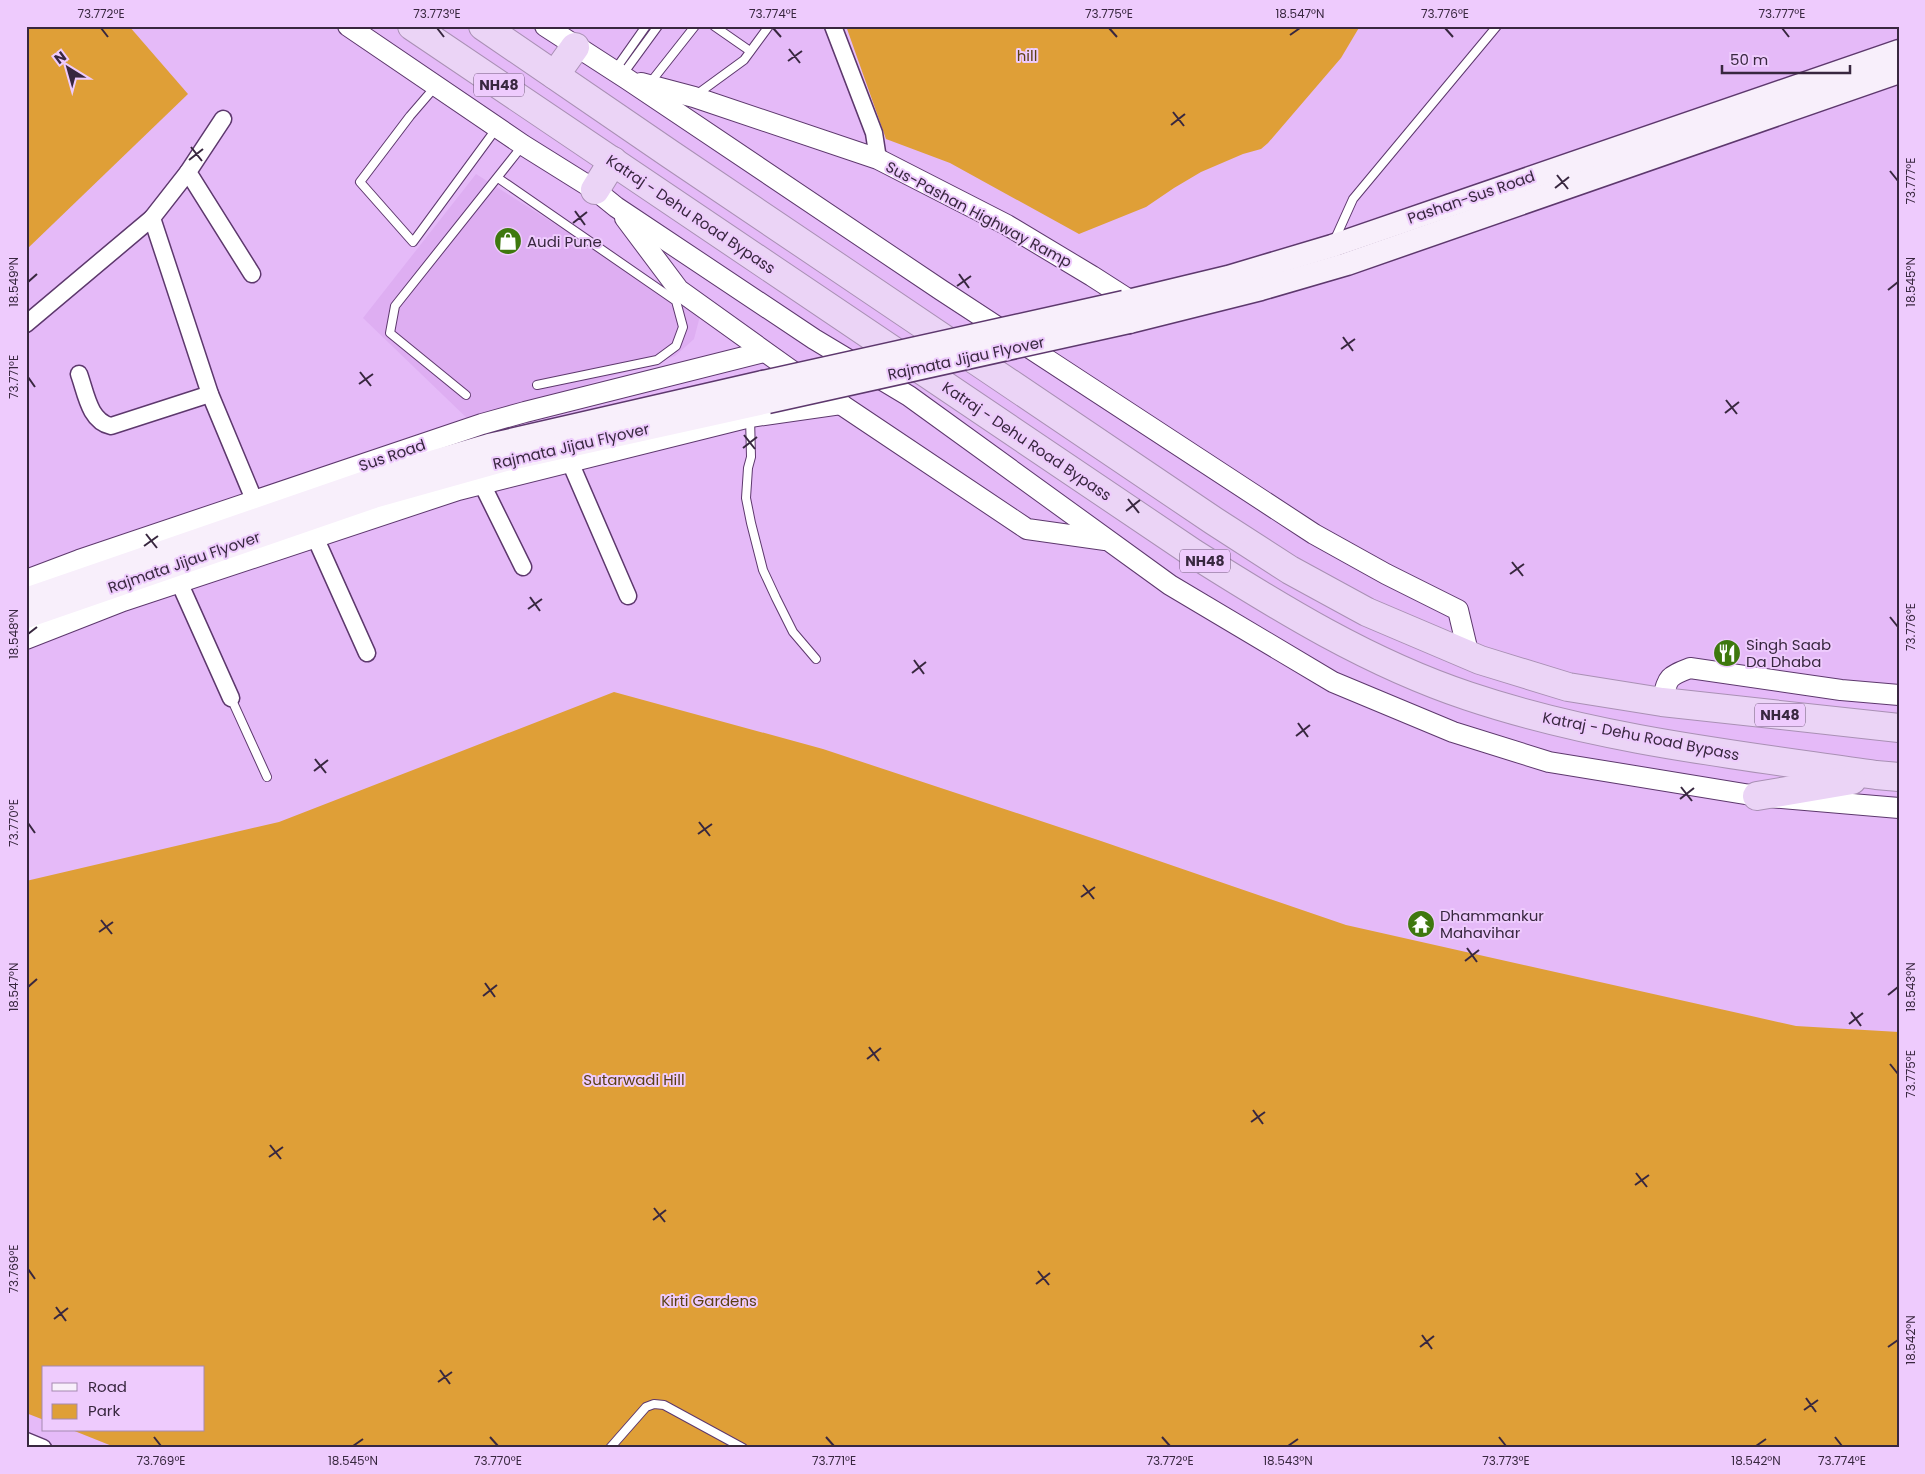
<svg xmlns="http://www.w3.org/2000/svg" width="1925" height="1474" font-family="Poppins,sans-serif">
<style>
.built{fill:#deaef2}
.green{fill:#df9f37}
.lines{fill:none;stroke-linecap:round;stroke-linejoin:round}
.service-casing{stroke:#5d386d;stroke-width:10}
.minor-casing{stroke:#5d386d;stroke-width:19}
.tertiary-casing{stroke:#5d386d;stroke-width:22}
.secondary-casing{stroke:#5d386d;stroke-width:25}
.trunk-casing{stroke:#a990b4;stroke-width:30}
.service{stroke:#fff;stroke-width:8}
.minor{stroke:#fff;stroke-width:16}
.tertiary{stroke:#fff;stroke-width:20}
.secondary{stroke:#f8effb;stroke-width:22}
.trunk{stroke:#ebd4f6;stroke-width:28}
.secondary-bridge-casing{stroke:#5d386d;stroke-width:25;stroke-linecap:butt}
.secondary-bridge{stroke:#f8effb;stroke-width:22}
.ticks{fill:none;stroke:#38273f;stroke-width:2}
.labels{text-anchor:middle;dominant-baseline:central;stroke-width:4;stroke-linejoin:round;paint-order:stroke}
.shield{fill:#eecbfd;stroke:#6f5878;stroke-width:1}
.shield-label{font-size:14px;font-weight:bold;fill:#38273f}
.park-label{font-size:15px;fill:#5b4013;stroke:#eecbfd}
.street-label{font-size:15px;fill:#38273f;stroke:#eecbfd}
.poi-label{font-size:15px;fill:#38273f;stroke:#eecbfd;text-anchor:start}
.neatline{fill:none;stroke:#38273f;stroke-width:2}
.ticks-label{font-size:12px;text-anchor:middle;fill:#38273f}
</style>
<rect width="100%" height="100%" fill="#e5baf8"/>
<polygon class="built" points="476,174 700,316 694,339 675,356 471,422 363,318"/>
<g class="green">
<polygon points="26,26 129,26 188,94 26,250"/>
<polygon points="846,26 1360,26 1341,58 1268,143 1261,149 1243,154 1201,172 1174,188 1146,207 1079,234 950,163 886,139"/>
<polygon points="614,692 823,749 1101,841 1346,925 1796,1026 1899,1032 1899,1448 117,1448 72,1430 204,1430 204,1368 44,1368 44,1420 26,1413 26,881 279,822"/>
</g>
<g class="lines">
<g class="service-casing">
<g id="service">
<polyline points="714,26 750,51"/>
<polyline points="615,70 646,26"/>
<polyline points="623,74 658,26"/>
<polyline points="650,83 695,26"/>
<polyline points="435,87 410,116 360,182 413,242 496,129"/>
<polyline points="696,95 744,60 769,26"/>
<polyline points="498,178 676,301 683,327 676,346 657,360 537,385"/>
<polyline points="1335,239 1353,199 1497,26"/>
<polyline points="466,395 390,333 395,306 523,145"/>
<polyline points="750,417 751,457 748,468 746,498 751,523 763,570 776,598 793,632 816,659"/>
<polyline points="231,698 267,777"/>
<polyline points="610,1448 646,1407 654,1404 664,1405 743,1448"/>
</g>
</g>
<g class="minor-casing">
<g id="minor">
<polyline points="833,26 874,133 878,159"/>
<polyline points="223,119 188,172 252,274"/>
<polyline points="188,172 152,218 210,394 255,502"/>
<polyline points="26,324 152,218"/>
<path d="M79,374C86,393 89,421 111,426L210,394"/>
<polyline points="570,462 628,596"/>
<polyline points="482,484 523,567"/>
<polyline points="315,537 367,653"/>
<polyline points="179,582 231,698"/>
<polyline points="26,1441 43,1448"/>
</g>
</g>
<g class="tertiary-casing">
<g id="tertiary">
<polyline points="348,26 523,145 595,190 616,207 814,339 909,396 1170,585 1333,682 1453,732 1549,762 1757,796 1899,808"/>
<polyline points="545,26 627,79 941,290 1314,534 1386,574 1458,610 1469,656"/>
<polyline points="641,83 694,97 878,159 1007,225 1092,276 1131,301"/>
<polyline points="625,218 679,290 806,381"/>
<polyline points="830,397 1027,529 1105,540"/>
<polyline points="26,580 79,560 482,424 525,412 764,352"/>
<polyline points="26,639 123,601 458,490 750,417 841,404"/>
<path d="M1662,702C1668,678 1666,677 1690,668L1841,690L1899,695"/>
</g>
</g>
<g class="secondary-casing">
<g id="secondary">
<polyline points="1124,302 1228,277 1332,246 1899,51"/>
<polyline points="1129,322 1261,289 1347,264 1899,72"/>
<polyline points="26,599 380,477 489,445 763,382"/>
<polyline points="26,617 374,497 506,460 768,402"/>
</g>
</g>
<g class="trunk-casing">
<g id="trunk">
<path d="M412,26L1193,553C1280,608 1369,663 1468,696C1599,740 1739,755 1876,775L1899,777"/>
<polyline points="483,26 670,154 1214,521 1290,570 1367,612 1480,660 1568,687 1662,702 1899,728"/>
<polyline points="555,75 575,47"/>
<polyline points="595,190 613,161"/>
<polyline points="1757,796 1852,780"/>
</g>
</g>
<use href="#service" class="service"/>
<use href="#minor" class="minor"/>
<use href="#tertiary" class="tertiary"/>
<use href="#secondary" class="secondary"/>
<use href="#trunk" class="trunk"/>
<g class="secondary-bridge-casing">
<g id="secondary-bridge">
<polyline points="763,382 1124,302"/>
<polyline points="768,402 1129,322"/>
</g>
</g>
<use href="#secondary-bridge" class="secondary-bridge"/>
</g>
<path class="ticks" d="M101,28L108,37M437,28L444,37M773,28L781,37M1109,28L1117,37M1445,28L1453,37M1782,28L1789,37M1290,35L1300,28M789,49L800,63M788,61L802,51M1173,112L1184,126M1171,125L1185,114M191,147L202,161M189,160L203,149M1890,171L1898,181M1557,175L1568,189M1555,188L1569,177M575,211L585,225M573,223L587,212M959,274L969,288M28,282L37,274M957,286L971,276M1888,290L1898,282M1343,337L1353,351M1341,349L1355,339M360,372L371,386M28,377L35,387M359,384L373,374M1726,400L1737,414M1725,413L1739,402M744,435L755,449M743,448L757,437M1128,499L1139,513M1126,511L1140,500M146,534L157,548M144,546L158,536M1512,562L1523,576M1510,574L1524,564M530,597L540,611M528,609L542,599M1890,617L1898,627M28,634L37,627M914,660L924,674M912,673L926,662M1298,723L1308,737M1296,736L1310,725M315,759L326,773M314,771L328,760M1681,787L1692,801M1680,799L1694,788M699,822L710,836M28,823L35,833M698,834L712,824M1083,885L1094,899M1081,897L1095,887M101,920L112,934M99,932L113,922M1467,948L1477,962M1465,961L1479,950M485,983L495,997M28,987L37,979M1888,995L1898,987M483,996L497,985M1851,1012L1861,1026M1849,1024L1863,1013M869,1047L879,1061M867,1059L881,1048M1890,1064L1898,1074M1253,1110L1263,1124M1251,1122L1265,1112M270,1145L281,1159M269,1157L283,1147M1636,1173L1647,1187M1635,1185L1649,1175M654,1208L665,1222M653,1220L666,1210M28,1269L35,1279M1038,1271L1049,1285M1036,1284L1050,1273M56,1307L66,1321M54,1319L68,1308M1422,1335L1432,1349M1420,1347L1434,1336M1888,1347L1898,1340M440,1370L450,1384M438,1382L452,1372M1806,1398L1816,1412M1804,1410L1818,1400M154,1437L161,1446M490,1437L498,1446M826,1437L834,1446M1162,1437L1170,1446M1499,1437L1506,1446M1835,1437L1842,1446M353,1446L363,1439M1288,1446L1298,1439M1756,1446L1766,1439"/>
<defs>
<g id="shop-disc" transform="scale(1.4375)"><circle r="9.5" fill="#3e780e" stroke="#eecbfd"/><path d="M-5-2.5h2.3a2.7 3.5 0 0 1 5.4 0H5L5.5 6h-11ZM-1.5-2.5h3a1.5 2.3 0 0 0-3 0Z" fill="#fff"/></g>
<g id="restaurant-disc" transform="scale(1.4375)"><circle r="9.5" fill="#3e780e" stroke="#eecbfd"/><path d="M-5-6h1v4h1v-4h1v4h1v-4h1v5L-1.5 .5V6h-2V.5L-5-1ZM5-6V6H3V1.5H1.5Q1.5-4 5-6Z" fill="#fff"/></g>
<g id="temple-disc" transform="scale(1.4375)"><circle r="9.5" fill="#3e780e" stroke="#eecbfd"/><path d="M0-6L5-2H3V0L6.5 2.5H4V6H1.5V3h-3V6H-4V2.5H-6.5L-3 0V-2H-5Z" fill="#fff"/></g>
</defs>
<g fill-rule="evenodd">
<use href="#shop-disc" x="508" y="241"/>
<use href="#restaurant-disc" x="1727" y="653"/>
<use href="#temple-disc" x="1421" y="924"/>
</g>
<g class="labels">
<g class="shield">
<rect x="474" y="73.5" width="50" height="23" rx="4"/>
<rect x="1180" y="549.5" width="50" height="23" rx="4"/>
<rect x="1755" y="703.5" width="50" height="23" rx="4"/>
</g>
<g class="shield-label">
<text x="499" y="85">NH48</text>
<text x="1205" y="561">NH48</text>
<text x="1780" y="715">NH48</text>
</g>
<g class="park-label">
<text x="1027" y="55">hill</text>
<text x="634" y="1079">Sutarwadi Hill</text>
<text x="709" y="1300">Kirti Gardens</text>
</g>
<g class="street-label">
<text transform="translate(1471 197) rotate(-19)">Pashan-Sus Road</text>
<text transform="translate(691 214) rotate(34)">Katraj - Dehu Road Bypass</text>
<text transform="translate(979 214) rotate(28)">Sus-Pashan Highway Ramp</text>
<text transform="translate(966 358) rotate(-12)">Rajmata Jijau Flyover</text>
<text transform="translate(1027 441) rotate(34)">Katraj - Dehu Road Bypass</text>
<text transform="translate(571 446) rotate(-13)">Rajmata Jijau Flyover</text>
<text transform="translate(392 455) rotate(-19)">Sus Road</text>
<text transform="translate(184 562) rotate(-19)">Rajmata Jijau Flyover</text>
<text transform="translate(1641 736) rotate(11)">Katraj - Dehu Road Bypass</text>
</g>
<g class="poi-label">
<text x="527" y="241">Audi Pune</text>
<text x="1746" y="644">Singh Saab<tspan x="1746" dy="17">Da Dhaba</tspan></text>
<text x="1440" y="915">Dhammankur<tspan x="1440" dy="17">Mahavihar</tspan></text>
</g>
</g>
<rect width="1925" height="1474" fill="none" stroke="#eecbfd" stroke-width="55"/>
<rect x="42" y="1366" width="162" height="65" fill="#eecbfd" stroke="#a589b1"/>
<rect x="52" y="1383" width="25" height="8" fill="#f8effb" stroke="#a589b1"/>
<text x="88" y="1392" font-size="15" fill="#38273f">Road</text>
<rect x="52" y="1404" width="25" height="15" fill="#df9f37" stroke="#a589b1"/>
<text x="88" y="1416" font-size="15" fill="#38273f">Park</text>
<g transform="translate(68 68) rotate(323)" stroke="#eecbfd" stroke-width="4" paint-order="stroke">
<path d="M0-4L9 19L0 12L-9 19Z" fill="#38273f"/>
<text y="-8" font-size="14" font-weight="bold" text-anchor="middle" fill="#38273f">N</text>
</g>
<path d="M1722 65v8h128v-8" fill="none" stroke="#38273f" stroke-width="2.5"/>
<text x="1730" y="65" font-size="15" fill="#38273f" stroke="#eecbfd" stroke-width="4" paint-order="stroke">50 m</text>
<rect x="28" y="28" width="1870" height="1418" class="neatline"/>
<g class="ticks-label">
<text x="101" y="18">73.772°E</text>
<text x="437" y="18">73.773°E</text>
<text x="773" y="18">73.774°E</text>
<text x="1109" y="18">73.775°E</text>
<text x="1300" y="18">18.547°N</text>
<text x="1445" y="18">73.776°E</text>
<text x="1782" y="18">73.777°E</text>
<text transform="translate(1911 181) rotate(-90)" y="4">73.777°E</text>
<text transform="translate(14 282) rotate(-90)" y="4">18.549°N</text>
<text transform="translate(1911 282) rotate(-90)" y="4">18.545°N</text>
<text transform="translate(14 377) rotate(-90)" y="4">73.771°E</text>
<text transform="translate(1911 627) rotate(-90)" y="4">73.776°E</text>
<text transform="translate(14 634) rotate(-90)" y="4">18.548°N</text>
<text transform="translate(14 823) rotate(-90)" y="4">73.770°E</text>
<text transform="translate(14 987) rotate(-90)" y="4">18.547°N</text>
<text transform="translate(1911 987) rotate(-90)" y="4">18.543°N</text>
<text transform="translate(1911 1074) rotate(-90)" y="4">73.775°E</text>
<text transform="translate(14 1269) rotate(-90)" y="4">73.769°E</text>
<text transform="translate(1911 1340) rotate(-90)" y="4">18.542°N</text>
<text x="161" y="1465">73.769°E</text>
<text x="353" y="1465">18.545°N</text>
<text x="498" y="1465">73.770°E</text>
<text x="834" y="1465">73.771°E</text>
<text x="1170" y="1465">73.772°E</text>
<text x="1288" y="1465">18.543°N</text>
<text x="1506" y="1465">73.773°E</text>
<text x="1756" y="1465">18.542°N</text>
<text x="1842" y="1465">73.774°E</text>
</g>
</svg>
